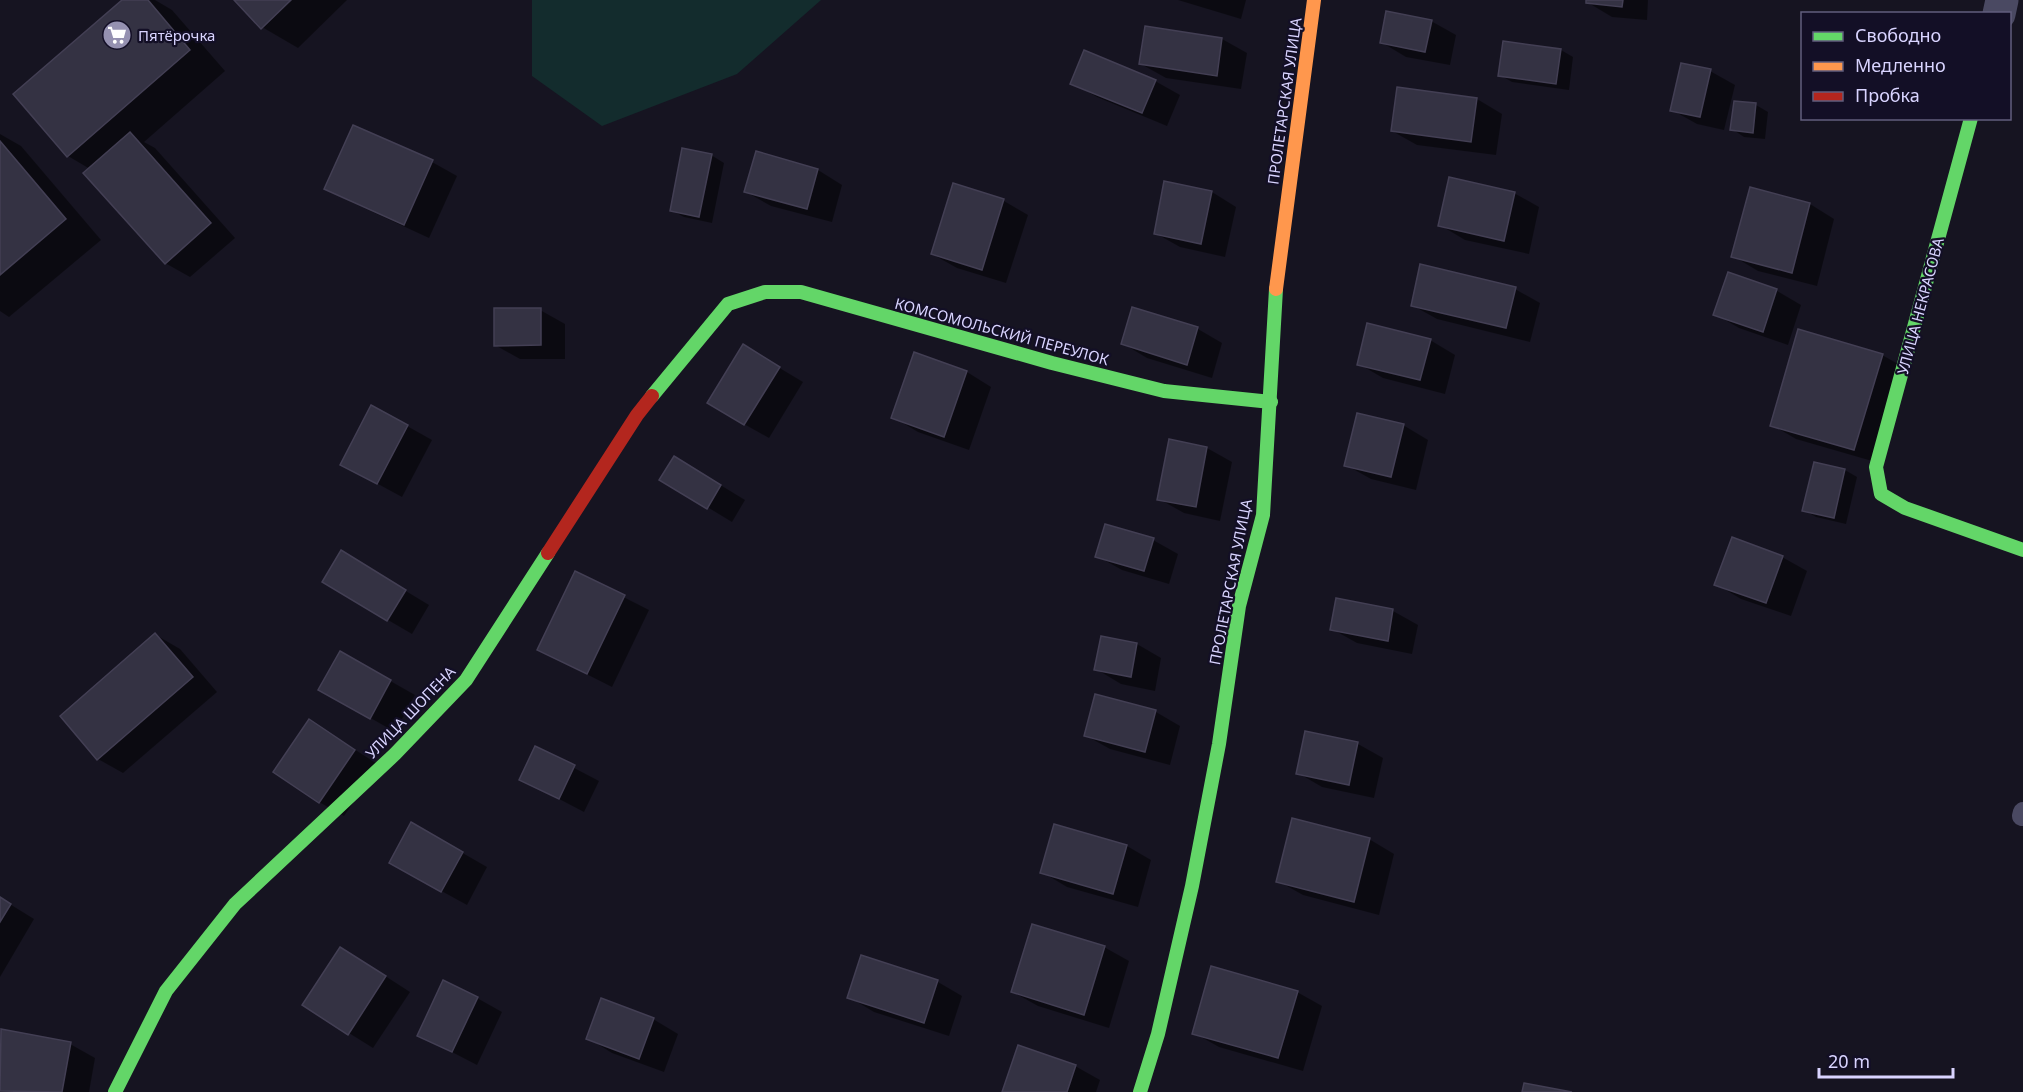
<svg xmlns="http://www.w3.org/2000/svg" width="2023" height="1092" font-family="'Noto Sans',sans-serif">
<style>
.green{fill:#132c2d}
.shadow{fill:#0007}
.building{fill:#343243;stroke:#433f54;stroke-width:1.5}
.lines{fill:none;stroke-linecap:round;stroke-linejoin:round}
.lane{stroke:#4a4962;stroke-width:20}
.street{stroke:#4a4962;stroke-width:33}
.fast{stroke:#63d668;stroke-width:14}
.slow{stroke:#ff974d;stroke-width:14}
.jam{stroke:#b3261e;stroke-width:14}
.labels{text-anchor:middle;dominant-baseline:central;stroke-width:4.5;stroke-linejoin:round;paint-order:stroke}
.poi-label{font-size:15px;fill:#d9d4ff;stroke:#130f26;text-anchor:start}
.street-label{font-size:15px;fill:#d9d4ff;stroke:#130f26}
</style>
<rect width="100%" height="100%" fill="#161421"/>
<polygon class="green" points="532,0 821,0 737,74 602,126 532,76"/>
<g class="shadow">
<polygon points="125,0 155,0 172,10 225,71 144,142 155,148 235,238 190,277 165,263 90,169 68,156"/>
<polygon points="236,0 347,0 298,48 262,27"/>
<polygon points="1178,0 1246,0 1241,19"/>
<polygon points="1587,0 1648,0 1647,20 1612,17 1587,2"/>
<polygon points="1431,21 1456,35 1450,65 1406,57 1381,42"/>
<polygon points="1146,28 1222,39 1247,53 1241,89 1166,78 1141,64"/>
<polygon points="1504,43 1561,50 1573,57 1569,90 1512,82 1500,75"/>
<polygon points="1710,71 1735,85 1724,130 1697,124 1672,110"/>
<polygon points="1155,81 1180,95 1167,126 1097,97 1072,83"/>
<polygon points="1477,99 1502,114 1496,155 1417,145 1392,131"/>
<polygon points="1756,105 1768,112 1765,139 1744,137 1732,129"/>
<polygon points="0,134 21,146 101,240 9,317 0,311"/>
<polygon points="757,153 818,170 842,185 832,222 771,206 746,192"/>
<polygon points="711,155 724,163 712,223 684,217 671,210"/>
<polygon points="432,162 457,176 429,238 351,202 326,188"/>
<polygon points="954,185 1004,201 1028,215 1006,283 957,268 932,254"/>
<polygon points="1212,192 1236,207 1225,257 1180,247 1155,233"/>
<polygon points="1514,193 1539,207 1529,254 1465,240 1440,225"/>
<polygon points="1810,204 1834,219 1817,286 1758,271 1733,256"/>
<polygon points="1729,274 1777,291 1801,305 1788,345 1739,328 1715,314"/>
<polygon points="1515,289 1540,303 1530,342 1437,319 1412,305"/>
<polygon points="1133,309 1198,329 1222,343 1212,378 1147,358 1122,343"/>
<polygon points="540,310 565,324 565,359 520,359 495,345"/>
<polygon points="1430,340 1455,355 1445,394 1383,378 1359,364"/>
<polygon points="743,346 803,382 769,438 744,424"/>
<polygon points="915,354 967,372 991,387 969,450 918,432 893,417"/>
<polygon points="1882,355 1907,369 1879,463 1796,439 1772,425"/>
<polygon points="1403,425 1428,440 1416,490 1371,479 1346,465"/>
<polygon points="407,426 432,440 402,497 367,478"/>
<polygon points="1170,441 1207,448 1232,462 1220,521 1184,513 1159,499"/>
<polygon points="1845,470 1857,477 1846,524 1816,517 1804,510"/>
<polygon points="699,472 745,500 732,522 661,479"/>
<polygon points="1153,540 1178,554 1169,584 1122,570 1097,556"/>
<polygon points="1782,557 1807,571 1791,616 1741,599 1716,584"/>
<polygon points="366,567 429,605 412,634 388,620"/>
<polygon points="576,573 649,610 612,687 539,650"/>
<polygon points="1337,600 1393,611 1418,625 1412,654 1357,643 1332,629"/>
<polygon points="156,635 180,649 217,692 123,773 98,759"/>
<polygon points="1137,644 1161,658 1155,691 1121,684 1096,669"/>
<polygon points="341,653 415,695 395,732 320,689"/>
<polygon points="1096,696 1156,712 1180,726 1170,765 1110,749 1085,735"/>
<polygon points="310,721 379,765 344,816 319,802"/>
<polygon points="1306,733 1358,744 1383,758 1374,798 1322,787 1298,773"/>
<polygon points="536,748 599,781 584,812 521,779"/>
<polygon points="412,824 487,867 467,905 416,877"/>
<polygon points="1369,839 1394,854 1379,915 1303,895 1278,881"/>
<polygon points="1127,846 1151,860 1138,907 1067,887 1042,872"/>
<polygon points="0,898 34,919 0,977"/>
<polygon points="1104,947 1129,961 1109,1028 1038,1006 1013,992"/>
<polygon points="862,957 938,982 962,996 949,1036 874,1012 849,997"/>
<polygon points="365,963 410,992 373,1048 349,1033"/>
<polygon points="1297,992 1322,1006 1303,1071 1219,1047 1194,1033"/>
<polygon points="477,998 502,1012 477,1065 419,1035"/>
<polygon points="653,1019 678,1034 664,1072 612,1053 588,1038"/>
<polygon points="2,1031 70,1044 95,1058 89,1092 0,1092"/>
<polygon points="1075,1066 1100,1080 1096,1092 1005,1092"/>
</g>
<g class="building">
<polygon points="122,0 148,0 190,50 67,157 13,94"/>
<polygon points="234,0 291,0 261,29"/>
<polygon points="1586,0 1623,0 1622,7 1586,3"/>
<polygon points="1386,11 1432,20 1425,52 1380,43"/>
<polygon points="1145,26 1222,38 1217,76 1139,64"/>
<polygon points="1503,41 1561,49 1556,84 1498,76"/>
<polygon points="1084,50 1156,80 1142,113 1070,84"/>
<polygon points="1681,63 1711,69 1700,117 1670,111"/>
<polygon points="1397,87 1477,98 1471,142 1391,131"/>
<polygon points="1734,101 1756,103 1753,133 1730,130"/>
<polygon points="353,125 433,160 404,225 324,189"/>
<polygon points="130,132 211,223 165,264 83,173"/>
<polygon points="0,141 66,219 0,275"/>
<polygon points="682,148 712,154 699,217 670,211"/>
<polygon points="756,151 818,169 807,209 744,192"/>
<polygon points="1449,177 1515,192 1504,241 1438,226"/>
<polygon points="1164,181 1212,191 1201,244 1154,234"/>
<polygon points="953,183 1004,199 982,270 931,254"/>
<polygon points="1750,187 1810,203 1792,273 1731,257"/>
<polygon points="1420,264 1516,287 1506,328 1411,306"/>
<polygon points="1728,272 1777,289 1763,332 1713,315"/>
<polygon points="1132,307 1198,327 1187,365 1121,344"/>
<polygon points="494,308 541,308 541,345 494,346"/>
<polygon points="1367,323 1431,339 1420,380 1357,365"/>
<polygon points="1798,329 1883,354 1854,450 1770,426"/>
<polygon points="743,344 780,367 744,425 707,403"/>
<polygon points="914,352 967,371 944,437 891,418"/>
<polygon points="371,405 408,425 377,484 340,465"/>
<polygon points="1357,413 1404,424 1391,477 1344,466"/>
<polygon points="1169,439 1207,447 1196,507 1157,500"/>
<polygon points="674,456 721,485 707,509 659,480"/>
<polygon points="1814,462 1845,469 1834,518 1802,511"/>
<polygon points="1105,524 1154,538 1144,571 1095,557"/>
<polygon points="1732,537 1783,556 1766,603 1714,585"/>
<polygon points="341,550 406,590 387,621 322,582"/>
<polygon points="575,571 625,595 587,674 537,650"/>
<polygon points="1336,598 1393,609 1388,641 1330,630"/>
<polygon points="155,633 193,677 97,760 60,716"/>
<polygon points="1101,636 1137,643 1131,677 1094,670"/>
<polygon points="340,651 391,680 370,719 318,690"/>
<polygon points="1095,694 1156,710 1145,752 1084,736"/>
<polygon points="309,719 355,750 319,803 273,772"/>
<polygon points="1305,731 1358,742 1349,785 1296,774"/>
<polygon points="535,746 575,765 559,799 519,780"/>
<polygon points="1292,818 1370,838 1354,902 1276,882"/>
<polygon points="411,822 463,852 441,892 389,863"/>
<polygon points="1054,824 1127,845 1113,894 1040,873"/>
<polygon points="0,897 11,904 0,922"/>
<polygon points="1032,924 1105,946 1084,1015 1011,992"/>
<polygon points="340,947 386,976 348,1035 302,1005"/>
<polygon points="861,955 938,980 924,1023 847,998"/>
<polygon points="1211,966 1298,991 1278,1058 1192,1034"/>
<polygon points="443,980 478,997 452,1052 417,1036"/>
<polygon points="601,998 654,1018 639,1059 586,1039"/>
<polygon points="1,1029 71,1042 62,1092 0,1091"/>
<polygon points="1018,1045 1076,1065 1067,1092 1002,1092"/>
<polygon points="1524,1083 1572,1092 1522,1092"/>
</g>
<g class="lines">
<polyline class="lane" points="2022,816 2023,812"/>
<polyline class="street" points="1999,14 2002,0"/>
<g class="fast">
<polyline points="1971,118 1876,467 1881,494 1905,508 2023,550"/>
<polyline points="652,396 728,304 765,292 801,292 1052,363 1164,391 1271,402"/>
<polyline points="115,1092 166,991 235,904 395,754 466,680 548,553"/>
<polyline points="1140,1092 1158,1034 1192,886 1219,744 1239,606 1263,515 1276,289"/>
</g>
<polyline class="slow" points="1276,289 1314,0"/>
<polyline class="jam" points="548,553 637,415 652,396"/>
</g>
<defs>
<g id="supermarket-disc" transform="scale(1.5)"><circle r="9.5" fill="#9591b1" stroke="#130f26"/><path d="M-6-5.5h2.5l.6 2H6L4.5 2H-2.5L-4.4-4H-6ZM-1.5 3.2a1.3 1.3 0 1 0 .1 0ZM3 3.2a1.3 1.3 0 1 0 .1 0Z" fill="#fff"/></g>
</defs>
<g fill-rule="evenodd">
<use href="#supermarket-disc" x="117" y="35"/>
</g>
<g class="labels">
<g class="poi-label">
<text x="138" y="35">Пятёрочка</text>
</g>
<g class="street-label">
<text transform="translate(1284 101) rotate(-82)">ПРОЛЕТАРСКАЯ УЛИЦА</text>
<text transform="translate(1920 306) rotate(-75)">УЛИЦА НЕКРАСОВА</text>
<text transform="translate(1002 331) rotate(15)">КОМСОМОЛЬСКИЙ ПЕРЕУЛОК</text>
<text transform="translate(1230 582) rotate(-79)">ПРОЛЕТАРСКАЯ УЛИЦА</text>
<text transform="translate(410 712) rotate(-46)">УЛИЦА ШОПЕНА</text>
</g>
</g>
<rect x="1801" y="12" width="210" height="108" fill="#130f26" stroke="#625e7d" stroke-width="1.5"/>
<rect x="1813" y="32" width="30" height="9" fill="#63d668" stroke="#625e7d" stroke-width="1.5"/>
<text x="1855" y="42" font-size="18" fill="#d9d4ff">Свободно</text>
<rect x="1813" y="62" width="30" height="9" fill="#ff974d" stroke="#625e7d" stroke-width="1.5"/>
<text x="1855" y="72" font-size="18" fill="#d9d4ff">Медленно</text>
<rect x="1813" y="92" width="30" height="9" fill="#b3261e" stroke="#625e7d" stroke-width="1.5"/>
<text x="1855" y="102" font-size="18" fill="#d9d4ff">Пробка</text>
<path d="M1819 1068v9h134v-9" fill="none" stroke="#d9d4ff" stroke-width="3"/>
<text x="1828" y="1068" font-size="18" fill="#d9d4ff" stroke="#130f26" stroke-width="4.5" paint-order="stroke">20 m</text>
</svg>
